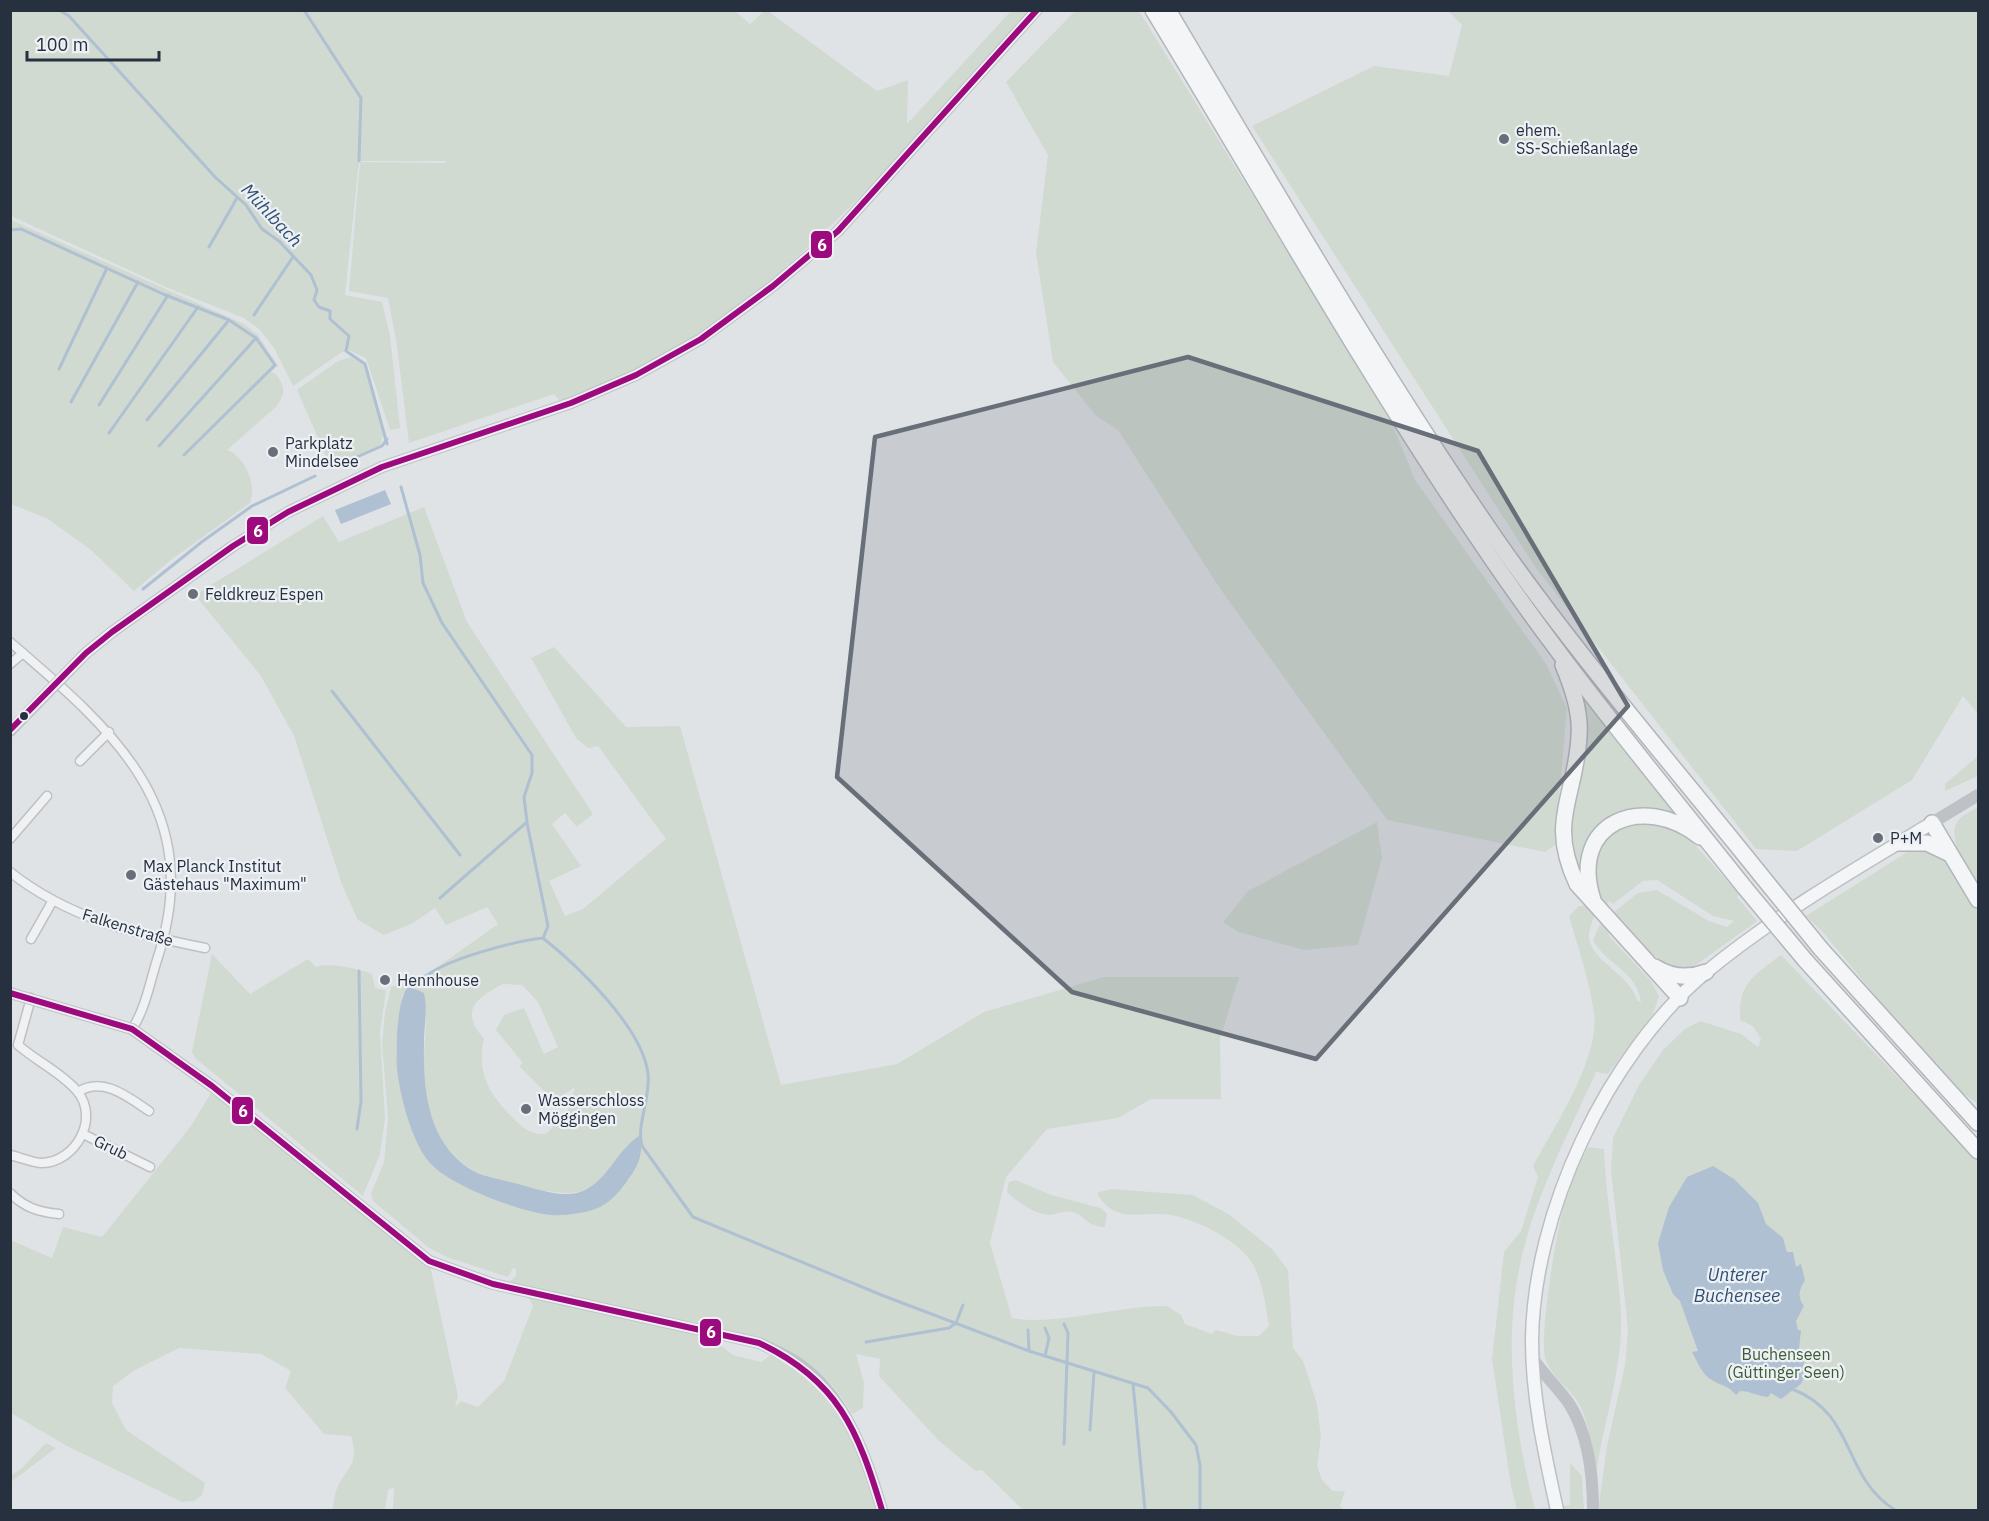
<svg xmlns="http://www.w3.org/2000/svg" width="1989" height="1521" font-family="'IBM Plex Sans',sans-serif">
<style>
.green{fill:#d1dad1;fill-rule:evenodd}
.water{fill:#aec0d2}
.lines{fill:none;stroke-linecap:round;stroke-linejoin:round}
.stream{stroke:#aec0d2;stroke-width:3}
.street-casing{stroke:#bec1c4;stroke-width:11}
.primary-casing{stroke:#bcc0c4;stroke-width:15}
.highway-casing{stroke:#b2b6bb;stroke-width:18}
.street{stroke:#f0f1f2;stroke-width:8}
.secondary{stroke:#bec1c5;stroke-width:12}
.primary{stroke:#f4f5f6;stroke-width:12}
.highway{stroke:#f4f5f6;stroke-width:15}
.highway-bridge-casing{stroke:#b2b6bb;stroke-width:18;stroke-linecap:butt}
.highway-bridge{stroke:#f4f5f6;stroke-width:15}
.bus-1-casing{stroke:#edf1f5;stroke-width:10}
.bus-1{stroke:#9c0a7d;stroke-width:6}
.marked{fill:#686f79;fill-opacity:0.2;stroke:#686f79;stroke-width:4.5;stroke-linejoin:round}
.poi-dot{fill:#686f79;stroke:#edf1f5;stroke-width:2}
.bus-dot{fill:#27303f;stroke:#edf1f5;stroke-width:2}
.labels{text-anchor:middle;dominant-baseline:central;stroke-width:4.5;stroke-linejoin:round;paint-order:stroke}
.poi-label{font-size:16px;fill:#27303f;stroke:#edf1f5;text-anchor:start}
.street-label{font-size:16px;fill:#27303f;stroke:#edf1f5}
.park-label{font-size:16px;fill:#3c5b34;stroke:#edf1f5}
.water-label{font-size:18px;font-style:italic;fill:#305073;stroke:#edf1f5}
.line-badge{stroke:#edf1f5;stroke-width:2}
.badge-label{font-size:16px;text-anchor:middle;font-weight:bold;fill:#fff}
</style>
<rect width="100%" height="100%" fill="#e0e3e6"/>
<g class="green">
<path d="M734,10L750,24L764,11H768L877,91L908,80L907,124L1011,11H1032C933,118 837,234 719,321C671,356 616,379 561,402L554,394L409,443L397,346L388,298L349,291L360,162L447,163L444,161H359L345,295L382,302L390,336L400,428L390,430L366,358L348,350L342,352L293,386L274,348L259,329L244,318L168,288L11,216L10,11Z"/>
<polygon points="1075,11 1139,11 1390,418 1415,480 1546,664 1567,708 1555,845 1545,852 1387,820 1221,590 1118,430 1096,416 1053,362 1036,253 1048,155 1006,82"/>
<polygon points="1448,11 1978,11 1978,714 1963,696 1912,780 1797,851 1756,849 1536,568 1252,126 1374,66 1449,76 1462,25"/>
<path d="M11,220L244,324L258,335L278,366L271,372L275,373C285,386 286,392 277,406L227,450C245,456 257,485 250,503L171,560L134,591L91,550L48,519L11,504Z"/>
<polygon points="351,357 364,365 384,431 380,446 331,467 297,390 338,361"/>
<path d="M424,507L467,622L593,814L577,827L565,813L552,824L581,866L549,881L565,916L583,909L666,839L598,746L588,748L576,738L531,658L554,647L626,727L680,726L781,1085L897,1064L984,1012L1104,977H1239L1220,1039L1221,1099H1151L1118,1118L1047,1129L1006,1177L990,1243L1012,1318C1057,1326 1119,1305 1167,1306L1181,1315L1185,1324L1212,1334L1216,1330L1237,1336H1259L1269,1326C1266,1307 1263,1285 1255,1268C1243,1242 1198,1220 1171,1215C1141,1210 1115,1226 1097,1193L1110,1189L1193,1195L1230,1215L1272,1249L1288,1270L1293,1348L1303,1361L1317,1404L1321,1437L1317,1466L1322,1480L1333,1491H1345L1340,1506L1344,1510H1023L982,1470L976,1471L939,1441L879,1376L880,1359L856,1354L864,1383L863,1408L852,1414C815,1349 775,1350 708,1335L733,1355L761,1362L772,1354C832,1385 860,1447 876,1510H393L394,1487L388,1490L385,1510H332C334,1504 334,1497 336,1491C346,1465 360,1468 351,1436L324,1434L285,1388L291,1371L261,1354L179,1348L135,1370L113,1386L112,1403L126,1430L205,1483L202,1495L194,1501L182,1502L67,1446L11,1413L10,1240L52,1258L63,1227L102,1237L191,1126L211,1093L429,1261L458,1396L455,1407L461,1401L478,1407L504,1381L533,1306L523,1288L510,1281L516,1276V1269L513,1268L508,1277L449,1258L429,1248L373,1201L371,1194L384,1162L388,1119L382,1044L385,1012L391,987L432,971L498,924L487,907L446,925L435,908L413,923L384,935L358,920L342,885L294,736L261,676L195,595L323,516L339,542ZM503,984L522,985L538,1002L558,1047L544,1054L524,1008L504,1015L496,1030L523,1063L519,1066L554,1101L575,1087L567,1112L546,1134C531,1135 523,1128 513,1118C490,1095 476,1073 484,1039C460,1010 475,999 503,984ZM424,993C431,1027 417,1073 427,1107C432,1120 438,1138 447,1148C453,1155 464,1165 471,1169C492,1181 561,1199 582,1191C603,1183 617,1159 630,1142L600,1207L551,1215L514,1204L429,1162L406,1110L396,1049L403,994Z"/>
<polygon points="1582,696 1677,816 1614,818 1584,884 1568,838"/>
<polygon points="1978,756 1978,776 1945,791 1945,784"/>
<path d="M1978,807V887C1969,871 1945,838 1958,821C1962,815 1972,811 1978,807Z"/>
<path d="M1656,820L1688,837L1739,894L1737,897L1757,921L1689,970L1670,967L1651,953L1614,917V912L1638,893L1657,890L1709,921L1727,927L1734,921L1713,916L1657,880L1643,881L1613,904L1609,901L1605,906C1588,881 1590,843 1618,826C1627,821 1645,821 1656,820Z"/>
<polygon points="1377,822 1382,858 1358,945 1304,950 1238,932 1223,922 1248,891"/>
<polygon points="1932,849 1949,863 1978,912 1978,1104 1955,1088 1921,1051 1822,931 1806,916 1909,851"/>
<path d="M1579,906H1588L1595,914C1593,919 1589,929 1589,936C1589,960 1630,974 1637,1000L1641,1002C1637,971 1606,965 1593,940L1600,924L1607,927L1609,936L1651,981L1659,996L1653,1014L1608,1074L1596,1072C1571,1128 1541,1185 1525,1244C1501,1329 1513,1425 1535,1509L1570,1505V1463L1582,1476L1584,1510H1517L1511,1486L1492,1359L1504,1252L1521,1231L1538,1177L1533,1166C1554,1127 1600,1058 1594,1014C1590,981 1578,948 1569,916Z"/>
<path d="M212,954L250,994L308,959L316,967C326,962 361,969 372,974L375,988L386,990L380,1032L385,1118L380,1154L363,1196L195,1058L192,1052Z"/>
<path d="M1781,955L1978,1161V1510H1598L1607,1446L1625,1365L1628,1330L1611,1170L1613,1138L1639,1085L1663,1050L1685,1029L1700,1021L1741,1034L1758,1047L1761,1039L1753,1026L1740,1020C1738,983 1754,975 1781,955Z"/>
<path d="M1588,1147L1604,1149C1606,1205 1618,1259 1621,1314C1623,1367 1604,1421 1596,1473C1592,1450 1590,1426 1580,1406C1571,1388 1550,1377 1545,1357C1539,1332 1559,1216 1568,1189C1572,1175 1582,1161 1588,1147Z"/>
<path d="M1016,1180L1051,1195L1101,1208L1107,1214L1105,1227C1084,1226 1086,1215 1072,1212C1064,1210 1056,1215 1048,1215C1034,1214 1016,1201 1007,1192L1009,1182Z"/>
<polygon points="46,1443 56,1448 11,1482 11,1475 21,1469"/>
</g>
<g class="water">
<polygon points="385,490 391,504 341,524 335,510"/>
<path d="M407,988H413L424,993C428,1010 424,1025 424,1043C423,1089 427,1141 470,1169C483,1177 503,1180 518,1184C537,1189 566,1200 585,1190C609,1178 617,1150 639,1136C644,1152 639,1165 629,1178C622,1189 612,1201 600,1207C588,1213 564,1216 551,1215C521,1212 450,1186 430,1163C412,1143 400,1096 397,1069C396,1049 396,1005 407,988Z"/>
<path d="M1713,1166L1734,1179L1758,1203L1766,1224L1783,1238L1787,1252H1793L1796,1267L1801,1264L1805,1280C1799,1290 1797,1297 1804,1306L1796,1321L1798,1330H1801L1798,1359L1805,1357L1803,1368L1805,1375L1801,1384L1781,1399L1771,1393L1768,1397C1758,1396 1750,1391 1740,1391L1736,1395C1728,1385 1721,1386 1712,1380C1702,1375 1697,1361 1692,1352L1698,1351L1680,1301L1673,1294L1663,1270L1658,1243L1669,1207L1687,1177Z"/>
</g>
<g class="lines">
<g class="stream">
<polyline points="59,10 69,16 215,177 246,205 262,229 279,241 311,275 317,290 314,300 319,307 330,311 330,319 349,336 346,351 365,364 387,444"/>
<polyline points="304,10 361,98 359,161"/>
<polyline points="10,230 21,229 163,294 229,320 256,338 275,365 184,455"/>
<polyline points="209,247 237,198"/>
<polyline points="254,315 293,257"/>
<polyline points="59,369 107,268"/>
<polyline points="71,402 138,282"/>
<polyline points="99,405 168,295"/>
<polyline points="147,420 229,320"/>
<polyline points="109,433 198,307"/>
<polyline points="159,446 256,338"/>
<polyline points="332,468 382,446 387,439"/>
<polyline points="401,487 420,555 423,583 442,623 532,755 532,773 524,797 527,822 440,898"/>
<polyline points="143,589 203,541 252,506 315,476"/>
<polyline points="332,691 460,855"/>
<path d="M543,938C578,966 643,1028 648,1074C651,1097 636,1125 642,1146L693,1217L884,1296L1029,1351L1148,1388L1171,1412L1196,1445L1200,1465V1510"/>
<path d="M425,977C446,959 515,941 543,938L548,926L527,823"/>
<polyline points="357,1129 361,1101 359,971"/>
<polyline points="1064,1324 1068,1333 1064,1444"/>
<polyline points="1045,1328 1049,1338 1045,1356"/>
<polyline points="1028,1330 1029,1351"/>
<polyline points="866,1342 949,1328 956,1323 963,1305"/>
<polyline points="1133,1384 1145,1510"/>
<path d="M1792,1389C1857,1414 1841,1476 1895,1510"/>
<polyline points="1090,1430 1094,1372"/>
</g>
<g class="street-casing">
<g id="street">
<path d="M10,642C114,731 207,810 157,960C150,982 145,1010 132,1029"/>
<polyline points="10,664 23,653"/>
<polyline points="80,761 109,732"/>
<polyline points="10,839 47,796"/>
<path d="M10,872C68,918 135,934 205,948"/>
<polyline points="31,939 52,902"/>
<path d="M78,1092C103,1076 128,1097 149,1111"/>
<polyline points="83,1134 150,1167"/>
<path d="M10,1155C20,1157 32,1163 42,1163C76,1162 100,1118 77,1091C62,1073 36,1061 18,1045L31,998"/>
<path d="M10,1193C25,1208 39,1212 59,1214"/>
</g>
</g>
<g class="primary-casing">
<path id="primary" d="M1557,1510C1545,1455 1532,1398 1532,1341C1533,1213 1607,1056 1705,973C1774,916 1855,869 1932,823"/>
</g>
<g class="highway-casing">
<g id="highway">
<path d="M1153,10C1262,189 1365,373 1483,546C1563,665 1656,776 1745,888"/>
<path d="M1168,10C1274,188 1378,368 1496,539C1577,655 1671,763 1760,874"/>
<path d="M1563,665C1572,687 1581,712 1579,736C1576,797 1547,821 1577,884L1680,998"/>
<polyline points="1932,823 1978,900"/>
<polyline points="1898,843 1927,843 1948,853"/>
<path d="M1593,900C1568,822 1643,792 1700,837"/>
<polyline points="1821,949 1978,1123"/>
<polyline points="1805,960 1978,1151"/>
<path d="M1655,967C1671,977 1688,979 1706,972"/>
</g>
</g>
<use href="#street" class="street"/>
<g class="secondary">
<polyline points="10,731 86,653 112,632 233,546 288,512 382,467 571,403 636,375 701,339 773,286 838,231 1037,10"/>
<polyline points="1932,823 1978,795"/>
<path d="M10,993L132,1029L212,1086L429,1261L493,1284L759,1343C776,1351 793,1358 807,1370C848,1403 868,1461 882,1510"/>
<path d="M1532,1357C1543,1375 1559,1388 1570,1405C1589,1436 1593,1475 1593,1510"/>
</g>
<use href="#primary" class="primary"/>
<use href="#highway" class="highway"/>
<g class="highway-bridge-casing">
<g id="highway-bridge">
<polyline points="1760,874 1821,949"/>
<polyline points="1745,888 1805,960"/>
</g>
</g>
<use href="#highway-bridge" class="highway-bridge"/>
<g class="bus-1-casing">
<g id="bus-1">
<polyline points="10,730 86,653 112,632 233,546 288,512 382,467 571,403 636,375 701,339 773,286 838,231 1037,10"/>
<path d="M10,993L132,1029L212,1086L429,1261L493,1284L759,1343C838,1380 858,1430 882,1510"/>
</g>
</g>
<use href="#bus-1" class="bus-1"/>
</g>
<path class="marked" d="M1188,357L1478,451L1628,706L1316,1059L1072,992L837,777L875,437Z"/>
<g class="poi-dot">
<circle cx="1504" cy="139" r="6"/>
<circle cx="273" cy="452" r="6"/>
<circle cx="193" cy="594" r="6"/>
<circle cx="1878" cy="838" r="6"/>
<circle cx="131" cy="875" r="6"/>
<circle cx="385" cy="980" r="6"/>
<circle cx="526" cy="1109" r="6"/>
</g>
<circle class="bus-dot" cx="24" cy="716" r="5"/>
<g class="labels">
<g class="poi-label">
<text x="1516" y="130">ehem.<tspan x="1516" dy="18">SS-Schießanlage</tspan></text>
<text x="285" y="443">Parkplatz<tspan x="285" dy="18">Mindelsee</tspan></text>
<text x="205" y="594">Feldkreuz Espen</text>
<text x="1890" y="838">P+M</text>
<text x="143" y="866">Max Planck Institut<tspan x="143" dy="18">Gästehaus "Maximum"</tspan></text>
<text x="397" y="980">Hennhouse</text>
<text x="538" y="1100">Wasserschloss<tspan x="538" dy="18">Möggingen</tspan></text>
</g>
<g class="street-label">
<text transform="translate(128 927) rotate(17)">Falkenstraße</text>
<text transform="translate(111 1147) rotate(26)">Grub</text>
</g>
<g class="park-label">
<text x="1786" y="1354">Buchenseen<tspan x="1786" dy="18">(Güttinger Seen)</tspan></text>
</g>
<g class="water-label">
<text transform="translate(272 215) rotate(47)">Mühlbach</text>
<text x="1737" y="1274">Unterer<tspan x="1737" dy="21">Buchensee</tspan></text>
</g>
</g>
<g class="line-badge">
<rect x="810" y="230" width="23" height="29" rx="6" fill="#9c0a7d"/>
<rect x="246" y="516" width="23" height="29" rx="6" fill="#9c0a7d"/>
<rect x="231" y="1096" width="23" height="29" rx="6" fill="#9c0a7d"/>
<rect x="699" y="1318" width="23" height="29" rx="6" fill="#9c0a7d"/>
</g>
<g class="badge-label">
<text x="822" y="251">6</text>
<text x="258" y="537">6</text>
<text x="243" y="1117">6</text>
<text x="711" y="1338">6</text>
</g>
<rect width="1989" height="1521" fill="none" stroke="#27303f" stroke-width="24"/>
<path d="M27 51v9h132v-9" fill="none" stroke="#27303f" stroke-width="3"/>
<text x="36" y="51" font-size="18" fill="#27303f" stroke="#edf1f5" stroke-width="4.5" paint-order="stroke">100 m</text>
</svg>
